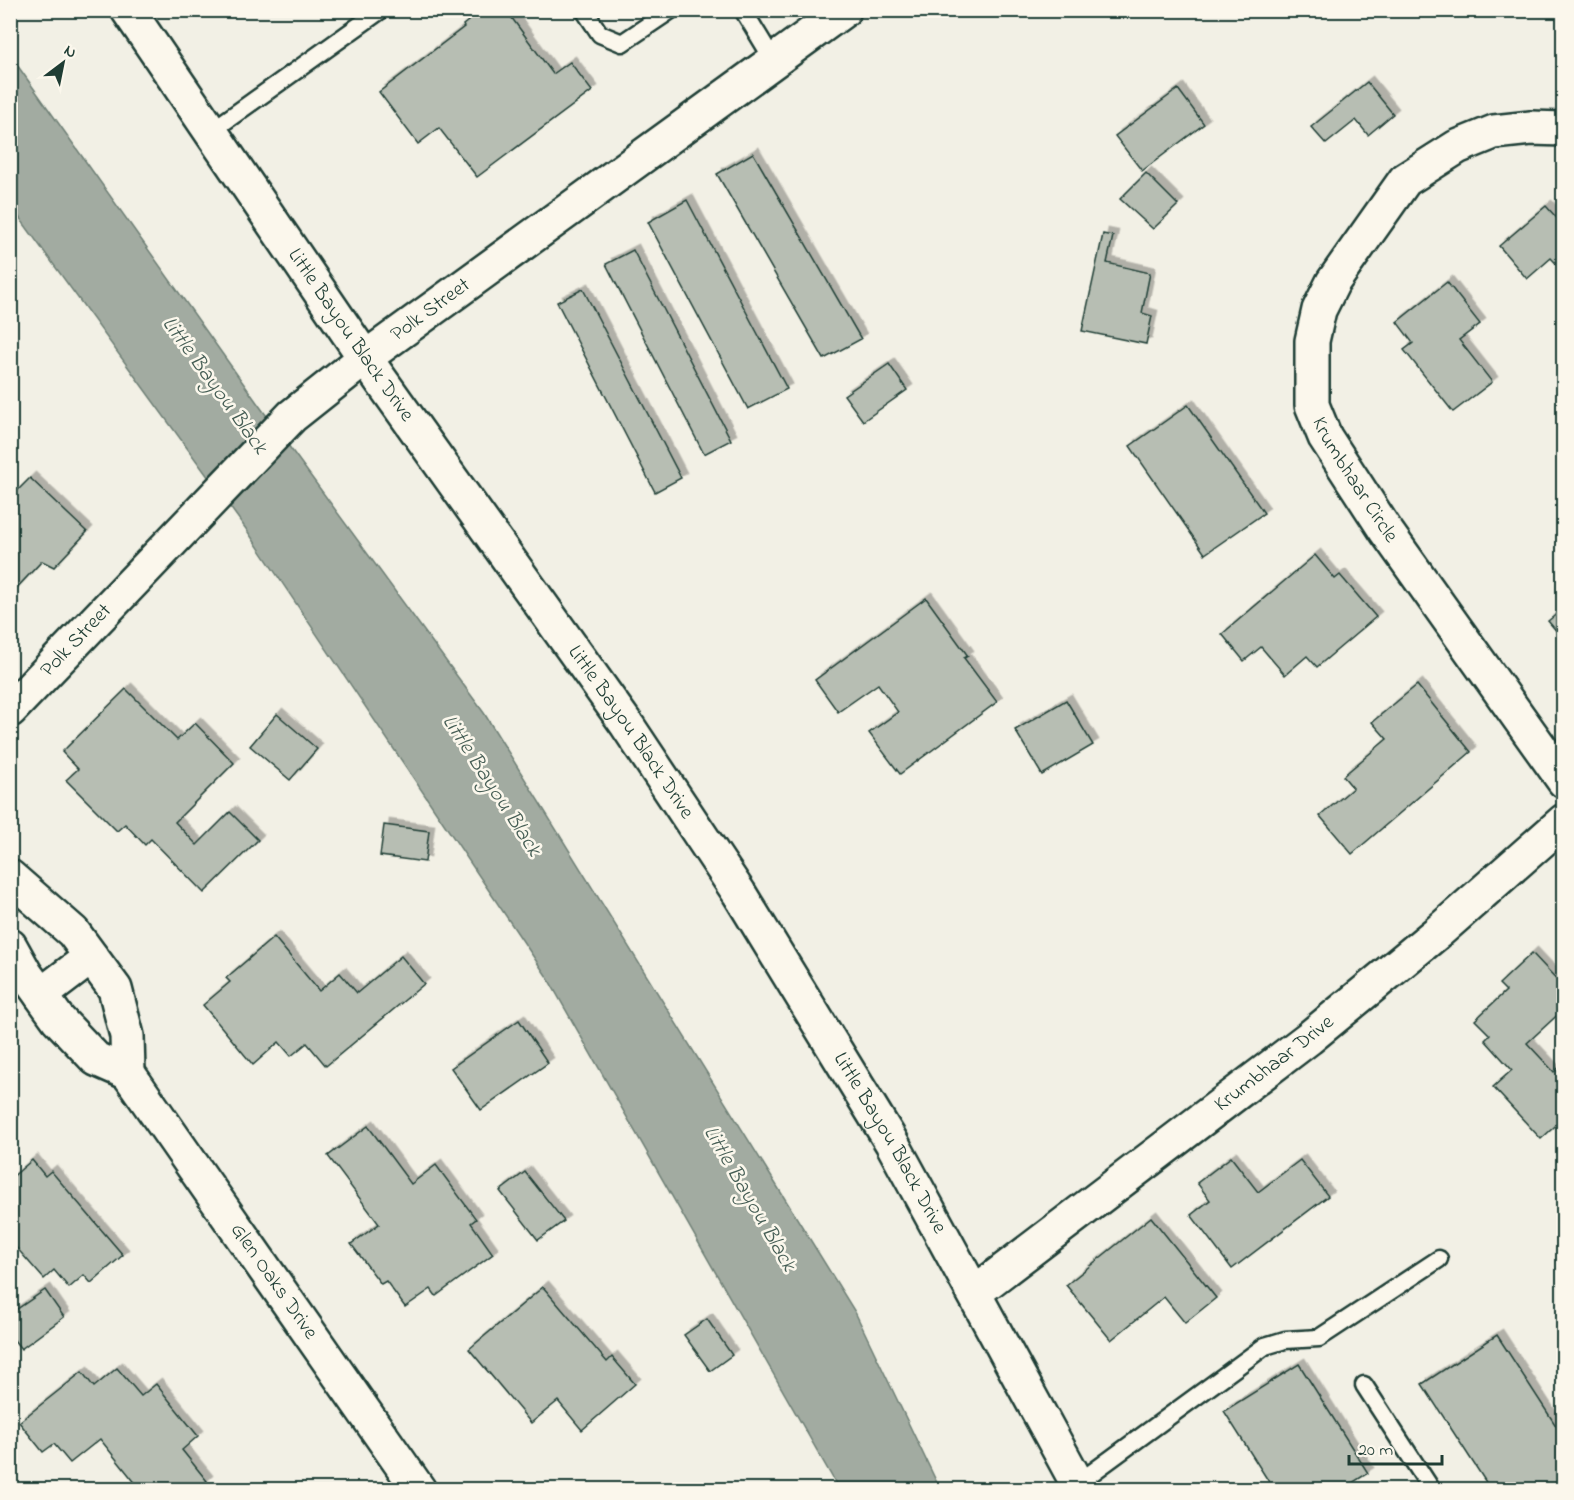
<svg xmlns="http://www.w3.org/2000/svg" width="1574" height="1500" font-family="'Indie Flower',sans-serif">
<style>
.water{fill:#a2aba1;stroke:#6e7f75;stroke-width:1.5}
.building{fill:#b7beb3;stroke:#1f3d34;stroke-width:1.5;filter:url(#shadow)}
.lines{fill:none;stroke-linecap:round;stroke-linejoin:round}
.lane-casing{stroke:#1f3d34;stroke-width:21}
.street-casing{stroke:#1f3d34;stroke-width:38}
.secondary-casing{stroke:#1f3d34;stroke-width:38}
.lane{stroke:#fbf7ec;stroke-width:16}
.street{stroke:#fbf7ec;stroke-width:33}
.secondary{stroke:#fbf7ec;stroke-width:33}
.labels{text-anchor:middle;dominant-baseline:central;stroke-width:5;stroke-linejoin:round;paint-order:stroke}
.street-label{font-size:21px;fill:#1f3d34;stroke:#fbf7ec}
.water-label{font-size:22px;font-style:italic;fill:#465e55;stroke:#fbf7ec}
</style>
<defs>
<filter id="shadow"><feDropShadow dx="5.5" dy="-5.5" stdDeviation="0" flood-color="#0004"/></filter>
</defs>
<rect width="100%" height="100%" fill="#f2f0e5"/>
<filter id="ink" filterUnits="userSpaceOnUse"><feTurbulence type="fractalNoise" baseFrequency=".0167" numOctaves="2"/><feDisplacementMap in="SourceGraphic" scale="12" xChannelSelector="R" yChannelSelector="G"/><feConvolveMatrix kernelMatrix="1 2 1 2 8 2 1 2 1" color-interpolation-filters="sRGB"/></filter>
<g filter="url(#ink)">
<polygon class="water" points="10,55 258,404 484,713 855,1312 940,1489 839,1489 547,977 246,529 11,206"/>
<g class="building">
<polygon points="482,10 506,10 553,74 570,62 592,91 477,177 439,128 418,144 379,92 464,27 463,25"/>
<polygon points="1367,82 1393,114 1368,135 1356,120 1326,144 1311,127"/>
<polygon points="1178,89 1204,124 1142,171 1115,136"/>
<polygon points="753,153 861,339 824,359 717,174"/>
<polygon points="1146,173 1178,205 1153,229 1120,199"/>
<polygon points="687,200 787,389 748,409 648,222"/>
<polygon points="1546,206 1564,226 1564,272 1551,258 1527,279 1499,246"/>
<polygon points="1103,234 1113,236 1107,263 1150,273 1142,313 1152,316 1146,344 1082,331"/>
<polygon points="633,250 731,440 704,454 606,264"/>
<polygon points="1447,282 1480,324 1459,340 1492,382 1453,412 1404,350 1413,343 1397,322"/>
<polygon points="583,289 681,478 655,492 557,302"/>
<polygon points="889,364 907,390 863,421 844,395"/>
<polygon points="1188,405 1264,513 1205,554 1130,446"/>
<polygon points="30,478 87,532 54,567 42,561 10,595 10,498"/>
<polygon points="1315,555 1335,579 1340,575 1376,617 1317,667 1307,656 1285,675 1261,647 1244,661 1222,634"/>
<polygon points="926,598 968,656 964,658 997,702 900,774 869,733 898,712 878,684 838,712 815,680"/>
<polygon points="1564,608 1564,640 1548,621"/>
<polygon points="1417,685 1471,752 1352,854 1320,816 1353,788 1343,776 1387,739 1372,722"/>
<polygon points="126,689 177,740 195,723 234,763 175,822 197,845 230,812 258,840 204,893 151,839 145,845 125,824 117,831 66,780 78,769 62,752"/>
<polygon points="1066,700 1093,745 1042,775 1015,730"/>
<polygon points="277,714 317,749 290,780 250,746"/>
<polygon points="384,825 429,831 425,862 380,856"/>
<polygon points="274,937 319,991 340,973 357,993 401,956 424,984 326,1066 307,1043 291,1056 279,1042 253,1065 203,1005 230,982 226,978"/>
<polygon points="1532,953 1564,987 1564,1009 1527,1043 1554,1072 1564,1063 1564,1118 1541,1139 1493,1087 1512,1070 1485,1040 1490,1035 1475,1020 1506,991 1499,984"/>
<polygon points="519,1020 548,1063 481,1110 451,1068"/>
<polygon points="368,1126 411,1184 436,1165 476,1219 471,1223 493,1254 436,1296 431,1289 405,1307 386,1281 381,1284 351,1244 379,1224 328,1156"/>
<polygon points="1231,1157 1258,1192 1300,1160 1328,1196 1232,1269 1191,1215 1210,1200 1197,1183"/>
<polygon points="32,1160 45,1176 51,1171 123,1255 91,1283 84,1275 69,1288 54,1270 44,1279 15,1246 10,1250 10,1179"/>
<polygon points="525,1172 564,1221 538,1240 500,1191"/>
<polygon points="1151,1217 1216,1298 1185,1323 1164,1297 1111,1340 1066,1285"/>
<polygon points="543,1287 607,1362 612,1357 635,1384 582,1430 558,1401 531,1423 469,1349"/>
<polygon points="45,1290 64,1317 21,1349 10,1335 10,1314"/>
<polygon points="707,1319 732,1355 710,1371 684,1335"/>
<polygon points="1497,1335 1564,1438 1564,1490 1491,1490 1422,1384"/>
<polygon points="1299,1364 1368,1473 1341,1490 1274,1490 1224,1411"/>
<polygon points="117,1368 141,1396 156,1384 198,1436 182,1450 207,1481 197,1490 141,1490 100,1439 70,1463 54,1444 43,1452 19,1422 82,1372 94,1387"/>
</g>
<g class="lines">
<g class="lane-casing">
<g id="lane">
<polyline points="584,10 600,34 622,43 671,10"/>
<polyline points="743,10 774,61"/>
<polyline points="210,132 381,10"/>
<polyline points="1364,1385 1432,1490"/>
<polyline points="1078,1483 1265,1346 1285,1340 1319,1338 1439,1259"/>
</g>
</g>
<g class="street-casing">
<g id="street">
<path id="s1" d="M1564,129L1531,128L1494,132L1457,147L1405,180L1333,282L1319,310L1312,341V405L1325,437L1386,531L1564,781"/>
<polyline points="10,877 73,932 115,989 127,1036 128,1073"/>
<path id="s2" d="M10,946L25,973L58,1019L96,1059L128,1073L419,1490"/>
<polyline points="41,995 91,957"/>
<path id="s3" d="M974,1293L1309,1038L1438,932L1564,821"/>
</g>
</g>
<g class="secondary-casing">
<g id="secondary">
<path id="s4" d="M128,10L365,358L627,725L739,893L892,1143L1081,1490"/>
<path id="s5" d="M10,710L292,416L365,358L844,10"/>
</g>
</g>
<use href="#lane" class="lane"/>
<use href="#street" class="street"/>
<use href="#secondary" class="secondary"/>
</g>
</g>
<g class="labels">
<g class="street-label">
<text stroke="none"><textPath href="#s5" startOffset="582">Polk Street</textPath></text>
<text stroke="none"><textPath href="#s4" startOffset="394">Little Bayou Black Drive</textPath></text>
<text stroke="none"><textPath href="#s1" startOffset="510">Krumbhaar Circle</textPath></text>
<text stroke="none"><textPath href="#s5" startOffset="96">Polk Street</textPath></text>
<text stroke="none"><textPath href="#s4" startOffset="880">Little Bayou Black Drive</textPath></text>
<text stroke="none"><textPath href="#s3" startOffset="378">Krumbhaar Drive</textPath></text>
<text stroke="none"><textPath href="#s4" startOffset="1366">Little Bayou Black Drive</textPath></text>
<text stroke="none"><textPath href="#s2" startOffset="432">Glen Oaks Drive</textPath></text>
</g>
<g class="water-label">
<text transform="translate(214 386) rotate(54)">Little Bayou Black</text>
<text transform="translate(491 786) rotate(57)">Little Bayou Black</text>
<text transform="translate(749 1199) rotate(60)">Little Bayou Black</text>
</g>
</g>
<rect width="1574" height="1500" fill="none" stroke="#fbf7ec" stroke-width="36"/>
<rect x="18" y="18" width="1538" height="1464" fill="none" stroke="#1f3d34" stroke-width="2" filter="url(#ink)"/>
<g transform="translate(63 63) rotate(32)" stroke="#fbf7ec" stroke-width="4.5" paint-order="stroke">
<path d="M0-4.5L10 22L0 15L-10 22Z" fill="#1f3d34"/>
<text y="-9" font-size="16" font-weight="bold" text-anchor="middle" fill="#1f3d34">N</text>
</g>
<path d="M1349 1455v9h93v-9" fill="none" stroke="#1f3d34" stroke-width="3"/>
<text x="1358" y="1455" font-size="18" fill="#1f3d34" stroke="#fbf7ec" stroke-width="4.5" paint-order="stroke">20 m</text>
</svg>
